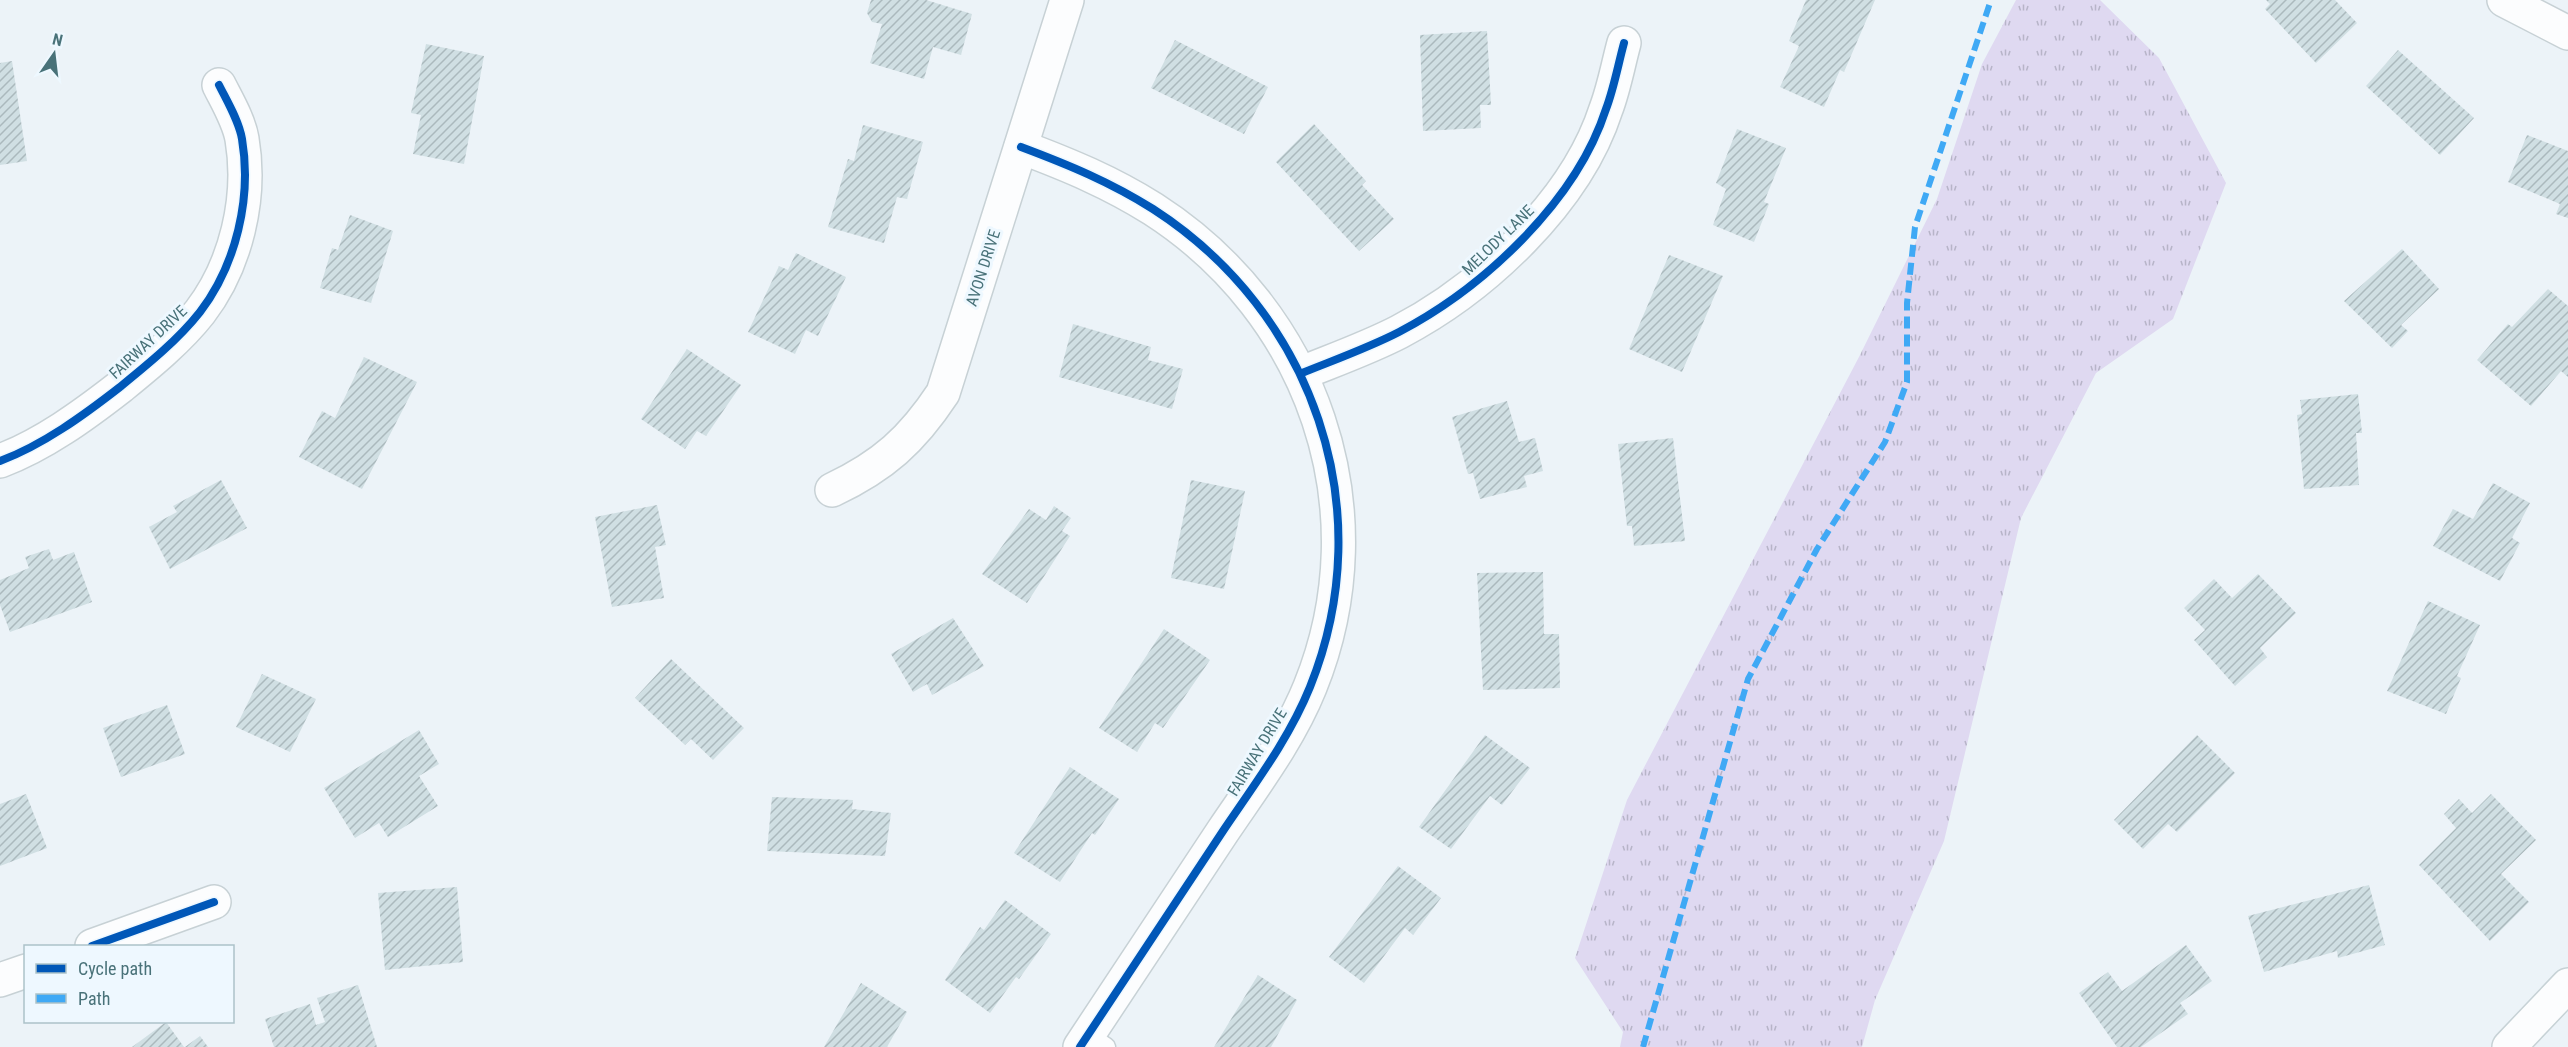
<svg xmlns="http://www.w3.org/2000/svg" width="2568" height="1047" font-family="'Roboto Condensed',sans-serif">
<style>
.grass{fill:url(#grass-tufts)}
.building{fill:url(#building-hatch)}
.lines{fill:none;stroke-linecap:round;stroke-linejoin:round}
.lane-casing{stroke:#c7d1d5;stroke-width:21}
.street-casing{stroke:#c7d1d5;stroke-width:36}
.secondary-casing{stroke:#c7d2d6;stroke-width:36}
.lane{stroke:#fcfdfe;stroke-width:18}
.street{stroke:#fcfdfe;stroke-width:33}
.secondary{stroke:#fcfdfe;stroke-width:33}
.quiet{stroke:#3fa9f5;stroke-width:6;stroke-dasharray:12 6;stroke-linecap:butt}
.cycleway-casing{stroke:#eef8ff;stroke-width:11}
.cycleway{stroke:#0057b8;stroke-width:8}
.labels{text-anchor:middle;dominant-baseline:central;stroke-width:6;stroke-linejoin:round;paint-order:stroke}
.street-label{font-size:16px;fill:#497279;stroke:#eef8ff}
</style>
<defs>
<pattern id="grass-tufts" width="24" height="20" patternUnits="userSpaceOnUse" patternTransform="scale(1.5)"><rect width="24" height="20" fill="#dfd9f1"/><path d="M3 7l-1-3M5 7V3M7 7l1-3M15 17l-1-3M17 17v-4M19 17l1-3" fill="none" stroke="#b7b4c8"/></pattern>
<pattern id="building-hatch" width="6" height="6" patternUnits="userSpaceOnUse" patternTransform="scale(1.5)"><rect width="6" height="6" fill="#d0dfe3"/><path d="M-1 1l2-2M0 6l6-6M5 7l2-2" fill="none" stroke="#abb9bd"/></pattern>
</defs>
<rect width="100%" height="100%" fill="#ecf3f8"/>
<polygon class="grass" points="2016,0 2100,0 2159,58 2226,183 2173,319 2096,373 2021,518 1944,841 1875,1000 1862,1047 1620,1047 1623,1032 1575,958 1627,800 1860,355 1937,199 1982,64"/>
<g class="building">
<polygon points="871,0 926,0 972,14 961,55 933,47 924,79 870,63 882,24 872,22 867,13"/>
<polygon points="1806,0 1875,0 1844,72 1840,70 1824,107 1780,87 1799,46 1789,41"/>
<polygon points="2266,0 2335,0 2357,23 2316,63 2265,9 2270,4"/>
<polygon points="1487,31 1491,105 1480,105 1481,128 1423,131 1420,35"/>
<polygon points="1175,40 1268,87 1244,134 1151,88"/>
<polygon points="426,44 484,56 464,164 413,154 421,115 411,113"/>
<polygon points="2398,50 2474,118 2440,155 2366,86"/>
<polygon points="12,61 27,161 0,165 0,63"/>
<polygon points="1314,124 1366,181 1362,185 1394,219 1359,251 1276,162"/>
<polygon points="863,125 923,142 907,199 897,197 884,243 828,227 848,159 854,161"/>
<polygon points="1737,129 1786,148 1764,202 1769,204 1754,242 1713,225 1726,189 1716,183"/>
<polygon points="2527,135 2568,151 2568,218 2556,214 2560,204 2508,182"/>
<polygon points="350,215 393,231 371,303 320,288 332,248 338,250"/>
<polygon points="2402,249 2439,289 2401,325 2408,331 2392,348 2344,301"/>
<polygon points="796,253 846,277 818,336 806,330 795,354 748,332 779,266 788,270"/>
<polygon points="1669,255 1723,276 1682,372 1629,349"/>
<polygon points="2548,289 2568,306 2568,377 2561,371 2531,406 2477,360 2508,324 2512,327"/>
<polygon points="1073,324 1151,347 1148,360 1183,369 1172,409 1059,377"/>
<polygon points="687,349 741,385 706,436 697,431 685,449 641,419"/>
<polygon points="364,357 417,382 362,489 299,457 322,411 335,418"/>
<polygon points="2358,394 2362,433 2356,433 2359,485 2304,489 2297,415 2302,414 2300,400"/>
<polygon points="1507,401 1519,442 1535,438 1543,471 1524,476 1527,487 1480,499 1473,473 1468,474 1452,417"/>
<polygon points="1673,438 1685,541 1634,546 1632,526 1627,526 1618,444"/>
<polygon points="221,480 247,528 170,569 149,527 177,512 173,506"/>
<polygon points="1191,480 1245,491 1224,589 1171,578"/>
<polygon points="2493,483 2530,503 2512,538 2520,543 2500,581 2433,546 2453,509 2473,519"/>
<polygon points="657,505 666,545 655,547 664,598 612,607 595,517"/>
<polygon points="1054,506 1071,518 1062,531 1070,536 1027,603 982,574 1029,509 1046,520"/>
<polygon points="49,549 53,560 74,552 92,602 10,632 0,605 0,580 29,568 25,557"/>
<polygon points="1543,572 1544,634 1559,634 1560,688 1483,690 1477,573"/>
<polygon points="2258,574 2296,613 2260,648 2267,657 2235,686 2194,640 2205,630 2184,608 2214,579 2232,598"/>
<polygon points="2428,601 2480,625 2457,676 2461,678 2446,714 2387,691"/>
<polygon points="953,618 984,666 932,695 927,684 913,692 891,654"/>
<polygon points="1164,629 1210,660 1163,728 1155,723 1137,752 1099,728"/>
<polygon points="671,659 744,728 713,760 691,739 685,745 635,698"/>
<polygon points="262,674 316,699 290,752 236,727"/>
<polygon points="167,705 185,754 121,777 103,728"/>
<polygon points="419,730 439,764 419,776 438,806 388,837 379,823 355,838 324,788"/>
<polygon points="1485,735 1530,768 1502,805 1490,796 1451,849 1419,827"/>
<polygon points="2197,735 2235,773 2177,832 2168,824 2143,849 2114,820"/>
<polygon points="1070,767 1119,799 1095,835 1092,833 1060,882 1014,853"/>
<polygon points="26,794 47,848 0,866 0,804"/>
<polygon points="2491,794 2536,840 2501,874 2529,902 2490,941 2419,865 2456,828 2444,814 2459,799 2472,813"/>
<polygon points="772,797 853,800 852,809 891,813 885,856 767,851"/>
<polygon points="1398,866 1441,898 1413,935 1405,928 1364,983 1329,957"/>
<polygon points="2369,885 2385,945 2338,958 2337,951 2264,972 2248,916"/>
<polygon points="457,887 463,962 385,970 378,893"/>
<polygon points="1005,900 1051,934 1019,979 1016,977 990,1013 945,980 980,927 984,930"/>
<polygon points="2186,945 2212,981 2180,1003 2188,1014 2141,1047 2117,1047 2079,993 2108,972 2122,991"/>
<polygon points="1258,975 1297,1000 1271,1047 1214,1047"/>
<polygon points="861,983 907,1012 887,1047 824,1047"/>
<polygon points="358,985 377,1047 274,1047 265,1019 310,1004 316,1025 325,1022 317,998"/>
<polygon points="166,1022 184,1047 132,1047"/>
<polygon points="200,1036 208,1047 185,1047"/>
</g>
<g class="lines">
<g class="lane-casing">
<polyline id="lane" points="1088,1035 1106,1047"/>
</g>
<g class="street-casing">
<g id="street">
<polyline points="2504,0 2568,33"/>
<path d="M1021,147C1069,165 1110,182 1153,209C1313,312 1382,509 1310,687C1289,739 1254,785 1223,831C1176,903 1128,975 1080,1047"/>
<path d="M1302,373C1334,360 1368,348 1399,332C1483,288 1576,202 1606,109C1614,88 1618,65 1624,43"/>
<path d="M0,461C43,445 84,415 120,387C147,365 178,340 200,312C236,265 252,198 242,139C239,121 227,101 219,85"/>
<path d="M832,490C883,466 912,440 943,393L1067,0"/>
<polyline points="92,946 214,902"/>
<polyline points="0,980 26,971"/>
</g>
</g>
<g class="secondary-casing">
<polyline id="secondary" points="2509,1047 2568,985"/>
</g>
<use href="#lane" class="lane"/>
<use href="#street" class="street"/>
<use href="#secondary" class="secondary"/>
<polyline class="quiet" points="1643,1047 1748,679 1817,549 1885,442 1907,382 1907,303 1915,227 1991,0"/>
<g class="cycleway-casing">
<g id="cycleway">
<path d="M1021,147C1069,165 1110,182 1153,209C1313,312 1382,509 1310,687C1289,739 1254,785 1223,831C1176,903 1128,975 1080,1047"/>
<path d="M1302,373C1334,360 1368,348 1399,332C1483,288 1576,202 1606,109C1614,88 1618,65 1624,43"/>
<path d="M0,461C43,445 84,415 120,387C147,365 178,340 200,312C236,265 252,198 242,139C239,121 227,101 219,85"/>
<polyline points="92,946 214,902"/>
</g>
</g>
<use href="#cycleway" class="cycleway"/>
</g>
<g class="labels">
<g class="street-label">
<text transform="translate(1498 240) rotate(-44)">MELODY LANE</text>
<text transform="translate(983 268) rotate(-72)">AVON DRIVE</text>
<text transform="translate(148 342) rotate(-43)">FAIRWAY DRIVE</text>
<text transform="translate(1257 752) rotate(-59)">FAIRWAY DRIVE</text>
</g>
</g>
<rect x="24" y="945" width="210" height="78" fill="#eef8ff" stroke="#acc2c9" stroke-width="1.5"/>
<rect x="36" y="964" width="30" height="9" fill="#0057b8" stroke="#acc2c9" stroke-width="1.5"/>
<text x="78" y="975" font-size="18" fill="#497279">Cycle path</text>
<rect x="36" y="994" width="30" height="9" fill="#3fa9f5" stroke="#acc2c9" stroke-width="1.5"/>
<text x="78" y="1005" font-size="18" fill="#497279">Path</text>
<g transform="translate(54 54) rotate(14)" stroke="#eef8ff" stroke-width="4.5" paint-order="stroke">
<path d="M0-4.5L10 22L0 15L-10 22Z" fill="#497279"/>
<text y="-9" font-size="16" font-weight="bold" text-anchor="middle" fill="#497279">N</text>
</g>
</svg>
